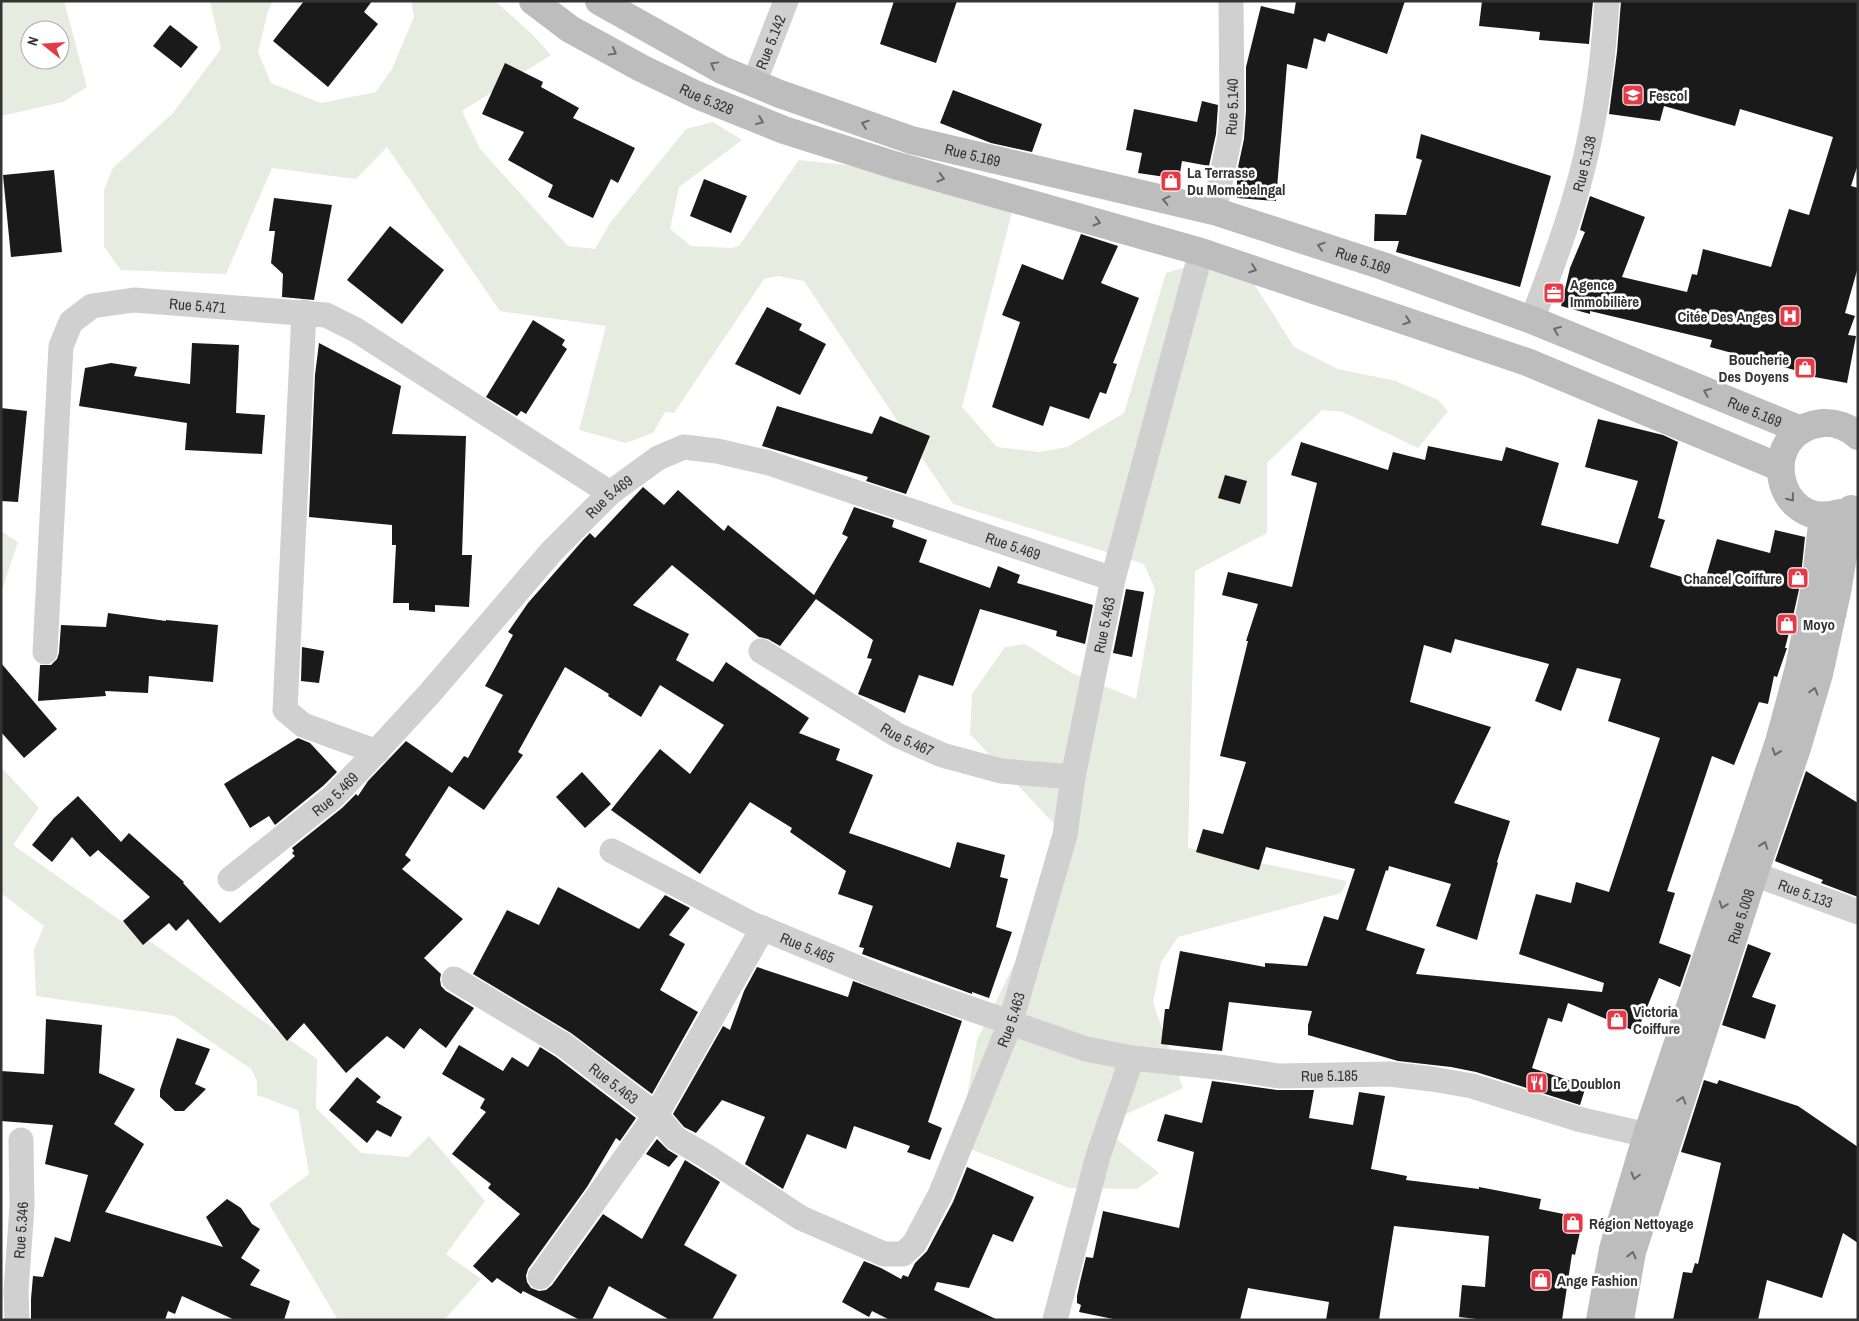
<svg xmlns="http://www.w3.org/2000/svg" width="1859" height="1321" font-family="'Archivo Narrow',sans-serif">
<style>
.green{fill:#e6ecdf;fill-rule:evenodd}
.building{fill:#1a1a1a;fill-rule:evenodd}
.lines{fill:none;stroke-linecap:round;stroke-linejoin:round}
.street{stroke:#d0d0d0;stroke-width:25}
.secondary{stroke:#bdbdbd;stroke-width:28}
.oneway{stroke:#6a6a6a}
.labels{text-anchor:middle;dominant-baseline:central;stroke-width:5;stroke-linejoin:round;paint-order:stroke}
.street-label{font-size:15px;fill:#333;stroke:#fff}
.poi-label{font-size:15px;font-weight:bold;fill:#333;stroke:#fff;text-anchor:start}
</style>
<rect width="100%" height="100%" fill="#fff"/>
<g class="green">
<path d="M1,1H64L87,87L63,102L1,116ZM30,30H60V60H30Z"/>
<polygon points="210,1 273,1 268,11 258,52 271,83 321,103 376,92 392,69 414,17 411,1 495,1 532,34 551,55 462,111 480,149 568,246 595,249 610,223 686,129 713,122 742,140 679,187 670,229 691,246 731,248 739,246 799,160 995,181 1015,200 962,407 997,447 1040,452 1067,447 1124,413 1166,273 1193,265 1246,271 1294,347 1338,369 1396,381 1438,400 1448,411 1418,448 1343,412 1322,410 1267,463 1267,533 1195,571 1188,848 1347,881 1341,893 1178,937 1161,962 1153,1002 1183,1088 1100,1126 1159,1173 1137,1189 1069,1188 968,1148 960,1137 977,1040 1073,844 970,734 972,694 1005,647 1025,644 1072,673 1136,699 1155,589 1144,564 953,504 804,281 778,276 764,279 674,413 665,412 653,433 626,443 579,430 606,326 500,311 387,147 356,179 272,168 226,274 121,270 104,247 104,190 113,168 173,113 221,49"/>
<polygon points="1,531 18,542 1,593"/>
<polygon points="1,767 39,808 13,845 317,1059 316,1108 361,1153 408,1157 429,1136 485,1201 446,1254 481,1279 444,1320 338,1320 269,1204 309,1174 298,1110 257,1095 257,1081 251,1069 174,1016 36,996 34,950 44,926 1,893"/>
</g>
<g class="building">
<polygon points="304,1 372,1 364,12 378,24 328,87 273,41"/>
<polygon points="894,1 957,1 936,63 880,44"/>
<polygon points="1296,1 1405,1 1387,54 1328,33 1325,42 1314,38 1307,69 1287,64 1276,201 1237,198 1237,172 1244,139 1246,111 1246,67 1261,6 1294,14"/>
<polygon points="1482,1 1593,1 1589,44 1539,40 1540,32 1479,26"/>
<polygon points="1621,1 1858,1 1858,164 1851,186 1858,188 1858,267 1845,313 1855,316 1848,335 1856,336 1847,383 1798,374 1798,371 1710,347 1712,340 1590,311 1590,314 1561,306 1570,268 1585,232 1580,230 1590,196 1645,217 1622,277 1687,292 1692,274 1697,275 1703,249 1771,267 1789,209 1809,215 1833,137 1740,109 1735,126 1664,106 1660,121 1609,114 1617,52"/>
<polygon points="170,25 198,47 181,68 153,46"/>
<polygon points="505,63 543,82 541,87 579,108 573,118 635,148 618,183 611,179 593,218 548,197 553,185 508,160 524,132 482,114"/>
<polygon points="953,90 1042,124 1032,152 991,143 940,123"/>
<polygon points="1202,101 1218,105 1216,134 1209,166 1182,161 1179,179 1138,173 1142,153 1126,150 1134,109 1197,122"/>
<polygon points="1421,134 1551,176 1520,287 1396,252 1399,241 1374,241 1375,214 1406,215 1422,160 1416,158"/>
<polygon points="54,170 62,252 11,257 3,175"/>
<polygon points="704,179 747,196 731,233 690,216"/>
<polygon points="274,198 332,205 314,300 282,297 283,274 271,263 275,231 269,231"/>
<polygon points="390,226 444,270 402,324 347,280"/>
<polygon points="1081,234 1118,246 1101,283 1139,298 1113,363 1117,364 1106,394 1100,392 1089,419 1050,406 1043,426 992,407 1020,322 1002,315 1022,264 1063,280"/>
<polygon points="767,307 802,324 799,330 826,344 800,395 735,364"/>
<polygon points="533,320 565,340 562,345 567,349 526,414 521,411 517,416 486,397"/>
<polygon points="192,343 239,345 236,413 265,415 262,454 185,450 187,423 79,406 85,368 111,363 137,367 134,376 190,384"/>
<polygon points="319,343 401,386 392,434 466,436 462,555 472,555 469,607 435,605 435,612 409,610 409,603 393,603 396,545 392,545 392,525 309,517 315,375"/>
<polygon points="777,406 872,434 880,416 930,436 906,494 866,481 868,477 762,446"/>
<polygon points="1,408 27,411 18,502 1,501"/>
<path d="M1598,419L1663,435L1678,442L1658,518L1665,520L1650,567L1704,584L1717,539L1770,553L1775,530L1805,537L1800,585L1792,621L1785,648H1787L1777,677L1774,676L1768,704L1759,702L1734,765L1712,756L1667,891L1675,893L1659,943L1691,955L1680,987L1659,978L1637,1032L1568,1003L1562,1022L1548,1018L1532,1068L1586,1086L1580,1105L1476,1072L1451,1067L1398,1061L1308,1035V1025L1312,1011L1229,1002L1222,1051L1161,1044L1165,1009H1169L1180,951L1265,967V963L1307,966L1324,916L1338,920L1355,869L1266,847L1259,870L1196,852L1203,829L1223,834L1246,762L1220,756L1248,641H1246L1258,604L1222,595L1228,572L1292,587L1317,483L1291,475L1301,442L1388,470L1393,452L1425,460L1428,446L1502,461L1506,447L1559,463L1541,525L1618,544L1638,481L1585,467ZM1455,639L1549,664L1535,701L1561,711L1577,668L1621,679L1608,721L1660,738L1609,892L1576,882L1571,903L1536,894L1519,954L1604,983L1602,992L1416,974L1425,949L1366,930L1386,870L1388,871L1389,866L1451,884L1436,926L1477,940L1498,863L1497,862L1510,821L1454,803L1491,727L1410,702L1424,645L1451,653Z"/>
<polygon points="1225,475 1247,481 1240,504 1218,498"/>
<polygon points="643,487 664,505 678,490 724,531 728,525 814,595 848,537 842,534 854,507 894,520 892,527 927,540 919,562 990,588 998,566 1020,575 1017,583 1093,605 1085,644 1056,636 1057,631 980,609 953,686 919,675 905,713 858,694 872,659 867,658 873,640 816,599 780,646 768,639 759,637 672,565 633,605 689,634 676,660 713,682 726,662 809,718 799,733 840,749 836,760 873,775 849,833 950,868 957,842 1005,855 1000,877 1008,879 996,927 1012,932 989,998 972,992 972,994 862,954 864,948 859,947 873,906 838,894 846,871 790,832 792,828 750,802 700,874 611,810 660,749 690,774 724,725 660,685 641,717 608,696 609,694 565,667 518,752 523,755 484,810 449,786 405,855 411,860 402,869 463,919 424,958 441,974 440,979 441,986 446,991 474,1008 446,1048 420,1028 404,1049 387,1036 346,1073 304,1023 287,1041 188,919 176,931 169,923 143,945 123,921 150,897 98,850 90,857 72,837 52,862 32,845 54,818 78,796 121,842 129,833 184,882 183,883 220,923 295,856 292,853 294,851 292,848 342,808 356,794 358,796 368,781 406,741 452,773 464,756 468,758 503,695 485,686 513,635 508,632 528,603 584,539 590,533 595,538"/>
<polygon points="1126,589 1144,592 1132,657 1113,653"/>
<polygon points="108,613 166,621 166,620 218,625 213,682 149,676 148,693 105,691 106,696 38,701 40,665 51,665 57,659 59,653 61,625 106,627"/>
<polygon points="302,647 324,651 319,683 301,681"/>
<polygon points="1,663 57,729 24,758 1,732"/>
<polygon points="298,738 310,743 337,772 323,786 275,825 269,816 250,828 224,784"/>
<polygon points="1806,771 1858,803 1858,897 1821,883 1823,880 1775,861"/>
<polygon points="582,772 611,804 585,828 556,797"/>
<polygon points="558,887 639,929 665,895 690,908 669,935 685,944 660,990 698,1012 652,1094 571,1033 473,974 507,910 539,925"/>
<polygon points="1748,944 1771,953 1752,997 1776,1005 1765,1039 1722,1025"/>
<polygon points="757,967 848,997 853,981 962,1021 928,1122 942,1128 930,1160 907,1152 910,1146 854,1126 846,1149 807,1134 783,1189 745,1164 765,1117 722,1100 696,1133 684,1127 673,1114 723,1026 730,1030 744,991"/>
<polygon points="46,1019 102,1025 99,1073 135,1089 114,1124 144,1144 105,1212 223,1247 206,1217 227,1199 241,1208 252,1224 260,1229 241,1258 260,1270 250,1285 290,1301 284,1320 235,1320 182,1296 175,1314 168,1311 165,1320 31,1320 31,1299 33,1276 43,1277 55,1237 70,1242 88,1175 45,1164 53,1125 1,1121 1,1071 44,1074"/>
<polygon points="177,1038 210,1049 195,1084 206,1089 184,1111 175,1111 160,1097 160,1090"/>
<polygon points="459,1045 503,1071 512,1057 528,1067 540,1047 556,1057 636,1118 620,1141 616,1138 587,1187 528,1269 526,1276 527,1282 531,1288 539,1291 546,1290 552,1285 603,1214 642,1239 685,1160 720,1182 684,1245 737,1275 712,1320 670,1320 609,1286 592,1320 580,1320 523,1291 521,1294 497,1278 492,1283 473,1266 520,1214 488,1188 491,1184 452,1154 486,1112 480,1108 485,1099 442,1074"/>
<polygon points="357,1077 381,1097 376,1102 402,1117 391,1137 377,1130 367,1143 329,1110"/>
<polygon points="1704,1080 1717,1084 1719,1080 1798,1106 1858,1147 1858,1243 1843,1233 1822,1298 1767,1280 1758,1320 1673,1320 1683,1272 1692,1273 1695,1263 1698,1264 1721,1163 1681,1152"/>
<polygon points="1212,1081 1277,1090 1314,1090 1309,1118 1353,1125 1359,1092 1385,1096 1371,1169 1407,1176 1406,1180 1479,1189 1479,1187 1541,1199 1539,1209 1583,1218 1575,1255 1572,1254 1562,1320 1486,1320 1459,1317 1462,1285 1485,1287 1489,1236 1394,1226 1379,1320 1326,1320 1329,1302 1248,1288 1240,1320 1118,1320 1079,1312 1081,1305 1077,1303 1077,1296 1080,1282 1086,1257 1093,1258 1103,1211 1179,1228 1194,1152 1157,1141 1165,1114 1202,1123"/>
<polygon points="657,1139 668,1150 678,1156 669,1167 646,1154"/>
<polygon points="967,1167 1034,1197 1013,1242 993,1234 969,1288 937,1282 934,1290 998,1320 890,1320 872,1311 869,1317 842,1302 864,1261 881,1268 901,1279 903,1275 908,1277 915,1263 927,1251 953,1202"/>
</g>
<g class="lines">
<g class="street">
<path id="s1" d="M754,83L786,1"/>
<path id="s2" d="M1214,211L1230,136L1232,110L1231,1"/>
<polyline points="304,312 285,710 303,725 377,752"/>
<path id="s3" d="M1532,320C1547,280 1563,239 1575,197C1594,134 1603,67 1607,1"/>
<path id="s4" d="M761,651L897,735L942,755L1001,771L1073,777"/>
<path id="s5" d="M45,652L61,346L71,322L92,306L134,300L326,315L356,330L610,493"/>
<path id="s6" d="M612,851L752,924L885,979L1086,1049L1132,1058L1226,1068L1279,1076L1389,1074L1432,1079L1472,1086L1578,1119L1647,1135"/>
<path id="s7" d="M1754,874L1858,912"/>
<path id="s8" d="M230,879L333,797L361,768L430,693L552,551L610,493L658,458L684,447L717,451L769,463L1113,579"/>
<path id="s9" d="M454,979L564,1045L656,1115L675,1138L706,1156L801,1218L884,1254H903L914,1244L940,1195L1010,1024L1065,835L1073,777L1113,579L1201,252"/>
<polyline points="540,1277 656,1115 763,928"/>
<path id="s10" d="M17,1320L16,1291L22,1206L21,1140"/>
<polyline points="1055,1320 1098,1156 1132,1058"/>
</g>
<g class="secondary">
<path id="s11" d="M533,1L570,29L641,68L697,95L784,130L894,165L1201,252L1527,362L1779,467"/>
<path id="s12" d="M599,1L722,70L780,94L911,140L1214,211L1383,266L1532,320L1801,430"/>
<path d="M1840,513C1775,533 1755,430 1823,423C1835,422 1849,427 1858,436"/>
<polyline points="1600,1320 1613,1249 1647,1135 1779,742 1799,668 1815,587 1823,516"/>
<path id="s13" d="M1620,1320L1632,1252L1754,874L1797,748L1819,674L1837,592L1851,509"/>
</g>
</g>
<defs><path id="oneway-chevron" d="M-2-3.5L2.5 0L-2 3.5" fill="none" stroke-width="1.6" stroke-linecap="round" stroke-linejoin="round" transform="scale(1.25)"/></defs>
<g class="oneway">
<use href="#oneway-chevron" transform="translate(613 52) rotate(29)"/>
<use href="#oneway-chevron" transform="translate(714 65) rotate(-151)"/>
<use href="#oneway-chevron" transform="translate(760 121) rotate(22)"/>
<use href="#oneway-chevron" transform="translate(865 124) rotate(-161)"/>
<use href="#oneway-chevron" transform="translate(941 178) rotate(16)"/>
<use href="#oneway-chevron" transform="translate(1166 200) rotate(-167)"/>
<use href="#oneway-chevron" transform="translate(1097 222) rotate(16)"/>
<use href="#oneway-chevron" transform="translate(1321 246) rotate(-162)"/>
<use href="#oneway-chevron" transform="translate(1253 269) rotate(19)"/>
<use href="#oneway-chevron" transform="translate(1407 321) rotate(19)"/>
<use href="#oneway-chevron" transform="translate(1557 330) rotate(-158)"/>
<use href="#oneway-chevron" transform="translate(1707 392) rotate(-158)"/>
<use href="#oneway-chevron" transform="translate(1791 498) rotate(52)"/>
<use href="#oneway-chevron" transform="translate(1814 691) rotate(-74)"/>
<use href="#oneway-chevron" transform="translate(1776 752) rotate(109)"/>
<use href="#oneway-chevron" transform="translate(1764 845) rotate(-71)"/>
<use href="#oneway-chevron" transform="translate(1723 905) rotate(109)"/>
<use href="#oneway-chevron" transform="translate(1682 1100) rotate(-72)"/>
<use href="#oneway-chevron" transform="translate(1635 1176) rotate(106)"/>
<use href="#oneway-chevron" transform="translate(1632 1255) rotate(-77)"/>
</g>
<defs>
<g id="school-square" transform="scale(1.125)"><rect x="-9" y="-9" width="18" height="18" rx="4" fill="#e63946" stroke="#fff"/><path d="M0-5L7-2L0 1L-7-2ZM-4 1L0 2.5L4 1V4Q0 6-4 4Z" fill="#fff"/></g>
<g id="shop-square" transform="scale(1.125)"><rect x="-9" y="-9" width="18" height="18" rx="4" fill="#e63946" stroke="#fff"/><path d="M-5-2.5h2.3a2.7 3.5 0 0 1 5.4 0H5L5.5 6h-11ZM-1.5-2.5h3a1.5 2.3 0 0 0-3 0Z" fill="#fff"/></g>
<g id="office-square" transform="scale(1.125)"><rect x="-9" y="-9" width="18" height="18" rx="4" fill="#e63946" stroke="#fff"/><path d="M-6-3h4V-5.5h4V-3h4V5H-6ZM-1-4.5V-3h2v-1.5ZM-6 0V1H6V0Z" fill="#fff"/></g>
<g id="hospital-square" transform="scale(1.125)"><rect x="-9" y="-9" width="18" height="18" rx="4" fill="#e63946" stroke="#fff"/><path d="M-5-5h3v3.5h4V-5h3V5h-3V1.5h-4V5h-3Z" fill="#fff"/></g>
<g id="restaurant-square" transform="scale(1.125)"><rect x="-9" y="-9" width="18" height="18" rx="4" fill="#e63946" stroke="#fff"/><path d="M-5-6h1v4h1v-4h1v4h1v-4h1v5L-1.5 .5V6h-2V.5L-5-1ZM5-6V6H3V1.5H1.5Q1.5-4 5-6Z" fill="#fff"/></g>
</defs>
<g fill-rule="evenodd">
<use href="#school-square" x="1633" y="95"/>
<use href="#shop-square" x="1171" y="181"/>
<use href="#office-square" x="1554" y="293"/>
<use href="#hospital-square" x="1790" y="316"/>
<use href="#shop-square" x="1805" y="368"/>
<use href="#shop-square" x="1798" y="578"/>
<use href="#shop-square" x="1787" y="624"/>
<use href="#shop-square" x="1617" y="1020"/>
<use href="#restaurant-square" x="1537" y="1083"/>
<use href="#shop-square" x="1573" y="1223"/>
<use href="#shop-square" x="1541" y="1280"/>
</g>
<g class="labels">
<g class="street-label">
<text stroke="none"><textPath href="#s1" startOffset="44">Rue 5.142</textPath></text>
<text stroke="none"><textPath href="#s11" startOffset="200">Rue 5.328</textPath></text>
<text stroke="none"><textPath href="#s2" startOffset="106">Rue 5.140</textPath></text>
<text stroke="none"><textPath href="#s12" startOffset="406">Rue 5.169</textPath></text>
<text stroke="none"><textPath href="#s3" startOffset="165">Rue 5.138</textPath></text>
<text stroke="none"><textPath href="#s12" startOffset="811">Rue 5.169</textPath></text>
<text stroke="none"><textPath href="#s5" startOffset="465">Rue 5.471</textPath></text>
<text stroke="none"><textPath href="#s12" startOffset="1231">Rue 5.169</textPath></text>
<text stroke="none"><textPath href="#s8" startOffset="540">Rue 5.469</textPath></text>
<text stroke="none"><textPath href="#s8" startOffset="975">Rue 5.469</textPath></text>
<text stroke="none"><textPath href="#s9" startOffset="1198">Rue 5.463</textPath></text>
<text stroke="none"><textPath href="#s4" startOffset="171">Rue 5.467</textPath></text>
<text stroke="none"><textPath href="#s8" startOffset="135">Rue 5.469</textPath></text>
<text stroke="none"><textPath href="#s7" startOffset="55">Rue 5.133</textPath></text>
<text stroke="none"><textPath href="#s13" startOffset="422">Rue 5.008</textPath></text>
<text stroke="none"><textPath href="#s6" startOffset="218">Rue 5.465</textPath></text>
<text stroke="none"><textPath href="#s9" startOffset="792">Rue 5.463</textPath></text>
<text stroke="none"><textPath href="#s6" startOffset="760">Rue 5.185</textPath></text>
<text stroke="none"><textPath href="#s9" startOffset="191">Rue 5.463</textPath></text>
<text stroke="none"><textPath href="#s10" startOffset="90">Rue 5.346</textPath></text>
</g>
<g class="poi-label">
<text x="1649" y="95">Fescol</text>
<text x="1187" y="172">La Terrasse<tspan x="1187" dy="17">Du Momebelngal</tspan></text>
<text x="1570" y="284">Agence<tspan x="1570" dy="17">Immobilière</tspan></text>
<text x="1774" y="316" text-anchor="end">Citée Des Anges</text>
<text x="1789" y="359" text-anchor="end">Boucherie<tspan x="1789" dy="17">Des Doyens</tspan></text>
<text x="1782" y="578" text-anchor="end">Chancel Coiffure</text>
<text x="1803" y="624">Moyo</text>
<text x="1633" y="1011">Victoria<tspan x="1633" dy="17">Coiffure</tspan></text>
<text x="1553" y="1083">Le Doublon</text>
<text x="1589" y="1223">Région Nettoyage</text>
<text x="1557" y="1280">Ange Fashion</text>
</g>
</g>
<rect width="1859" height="1321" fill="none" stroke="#333333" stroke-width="5"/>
<g transform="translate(45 45) rotate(287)"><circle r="24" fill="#ffffff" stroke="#adadad"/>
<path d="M0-4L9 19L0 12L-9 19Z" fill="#e63946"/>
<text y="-8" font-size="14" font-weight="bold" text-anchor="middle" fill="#333333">N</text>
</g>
</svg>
